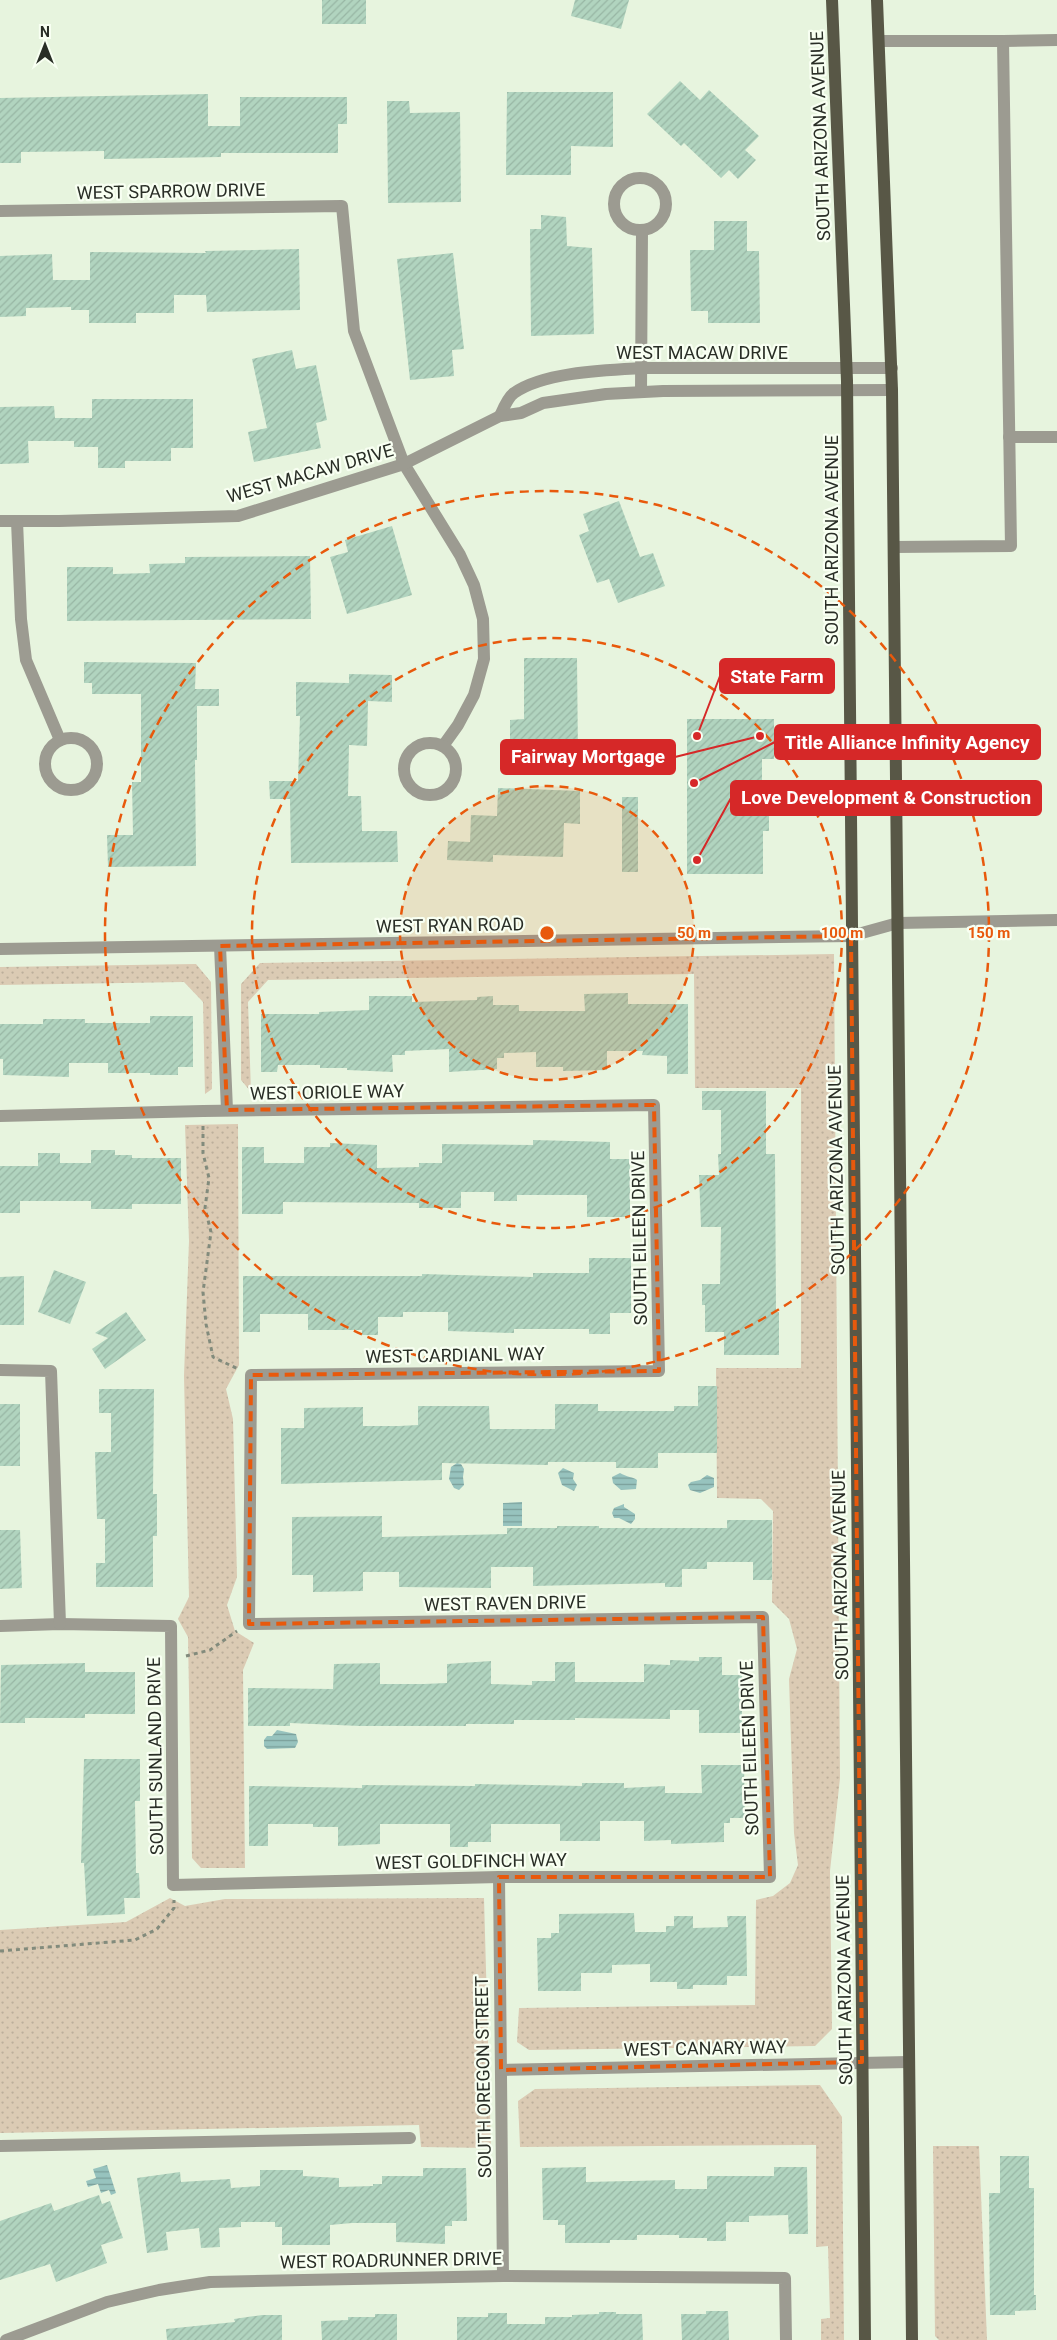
<svg xmlns="http://www.w3.org/2000/svg" width="1057" height="2340" font-family="Roboto,sans-serif">
<style>
.grass{fill:url(#grass-dots)}
.water{fill:url(#water-rules)}
.building{fill:url(#building-hatch)}
.lines{fill:none;stroke-linecap:round;stroke-linejoin:round}
.path{stroke:#828b7c;stroke-width:3;stroke-dasharray:4 4;stroke-linecap:butt}
.minor{stroke:#9c9b91;stroke-width:12}
.major{stroke:#585746;stroke-width:12}
.marked{fill:none;stroke:#e8590c;stroke-width:4;stroke-dasharray:10 6;stroke-linejoin:round}
.ring{fill:none;stroke:#e8590c;stroke-width:2.5;stroke-dasharray:9 6}
.labels{text-anchor:middle;dominant-baseline:central;stroke-width:4.5;stroke-linejoin:round;paint-order:stroke}
.street-label{font-size:18px;fill:#292e26;stroke:#f8fff2}
.centre{fill:#e8590c;stroke:#f8fff2;stroke-width:2.5}
.ring-label{font-size:15px;text-anchor:middle;font-weight:bold;fill:#e8590c;stroke:#f8fff2;stroke-width:4.5;stroke-linejoin:round;paint-order:stroke}
.leader{fill:none;stroke:#d62828;stroke-width:2}
.callout-dot{fill:#d62828;stroke:#f8fff2;stroke-width:2}
.callout{fill:#d62828;stroke:#d62828;stroke-width:2}
.callout-label{font-size:19px;text-anchor:middle;font-weight:bold;fill:#fff}
</style>
<defs>
<pattern id="grass-dots" width="8" height="8" patternUnits="userSpaceOnUse" patternTransform="scale(1.25)"><rect width="8" height="8" fill="#dbcbb4"/><path d="M2 2h.1M6 6h.1" fill="none" stroke="#bcaf9b" stroke-width="1.8" stroke-linecap="round"/></pattern>
<pattern id="water-rules" width="6" height="5" patternUnits="userSpaceOnUse" patternTransform="scale(1.25)"><rect width="6" height="5" fill="#97c3be"/><path d="M0 2.5h6" fill="none" stroke="#7b9f9a"/></pattern>
<pattern id="building-hatch" width="6" height="6" patternUnits="userSpaceOnUse" patternTransform="scale(1.25)"><rect width="6" height="6" fill="#b1d4bf"/><path d="M-1 1l2-2M0 6l6-6M5 7l2-2" fill="none" stroke="#98b6a4"/></pattern>
</defs>
<rect width="100%" height="100%" fill="#e7f4de"/>
<g class="grass">
<polygon points="834,954 840,1778 830,1871 832,2029 815,2046 529,2050 517,2042 519,2008 755,2005 756,1900 773,1896 790,1883 798,1865 794,1833 789,1679 797,1649 789,1619 772,1602 773,1511 761,1499 717,1498 716,1368 801,1368 801,1088 695,1088 694,974 268,980 248,1002 251,1092 241,1080 241,984 260,963"/>
<polygon points="196,964 211,982 212,1089 205,1094 203,1002 184,982 0,985 0,967"/>
<polygon points="238,1124 239,1365 226,1389 233,1419 237,1577 227,1605 235,1631 254,1643 243,1670 245,1868 201,1868 192,1858 188,1637 178,1619 189,1597 184,1376 189,1241 185,1125"/>
<polygon points="170,1898 185,1906 225,1899 484,1898 491,2148 421,2147 419,2125 0,2133 0,1930 126,1922"/>
<polygon points="820,2085 842,2117 844,2340 821,2340 821,2319 830,2318 828,2246 816,2247 816,2145 520,2147 518,2101 535,2089"/>
<polygon points="933,2146 979,2146 987,2340 939,2340 935,2336"/>
</g>
<g class="water">
<polygon points="457,1463 461,1464 464,1469 463,1477 464,1485 459,1490 454,1488 449,1479 451,1467"/>
<polygon points="563,1468 574,1473 573,1479 577,1485 574,1491 562,1485 558,1473"/>
<path d="M620,1473C626,1477 634,1477 637,1480L636,1489L621,1490L613,1483L612,1477Z"/>
<polygon points="707,1475 714,1478 714,1487 700,1493 690,1490 688,1485 691,1482 700,1480"/>
<polygon points="522,1502 522,1526 503,1526 503,1503"/>
<polygon points="624,1504 624,1507 635,1514 635,1519 631,1524 619,1518 614,1518 612,1513 614,1508"/>
<polygon points="277,1730 296,1734 298,1742 295,1748 267,1749 264,1746 264,1740 267,1736 272,1736"/>
<polygon points="107,2165 116,2193 111,2195 109,2190 101,2193 98,2184 88,2187 86,2181 96,2178 93,2169"/>
</g>
<g class="building">
<rect x="322" y="0" width="44" height="24"/>
<polygon points="575,0 629,0 621,29 571,16"/>
<polygon points="680,81 700,100 709,90 759,136 745,150 756,160 738,179 729,170 721,178 684,143 681,146 647,114"/>
<polygon points="507,92 613,92 613,147 571,146 571,175 506,175"/>
<polygon points="208,94 208,126 240,126 240,97 347,97 347,124 338,124 338,153 221,153 221,157 104,159 104,151 21,152 21,163 0,163 0,98"/>
<polygon points="387,101 409,101 410,113 460,112 461,202 388,203"/>
<polygon points="541,215 566,217 567,246 592,248 594,334 531,336 530,229 541,229"/>
<polygon points="714,221 747,221 747,251 759,251 760,323 708,323 708,311 691,311 690,250 714,250"/>
<polygon points="299,249 300,310 207,312 206,295 174,295 174,313 136,313 136,323 89,323 89,310 71,310 71,307 26,308 26,316 0,317 0,256 52,254 53,280 90,280 90,252 206,253 205,251"/>
<polygon points="453,253 464,349 452,350 454,376 410,380 397,259"/>
<polygon points="292,350 296,369 316,365 327,420 316,423 321,448 254,462 248,432 267,428 252,359"/>
<polygon points="92,399 193,399 193,448 171,448 171,461 125,461 125,468 98,468 98,447 74,447 74,441 28,441 29,463 0,464 0,407 54,406 55,418 92,418"/>
<polygon points="619,501 640,557 653,553 665,586 618,603 609,579 597,583 579,535 589,531 583,514"/>
<polygon points="392,526 412,595 347,614 330,557 348,552 345,540"/>
<polygon points="310,556 311,619 67,621 67,567 113,567 113,574 150,573 149,564 185,563 185,557"/>
<polygon points="524,658 577,658 578,759 548,759 548,744 510,744 510,720 524,719"/>
<polygon points="84,662 196,663 195,689 219,689 219,706 197,706 197,760 195,760 196,866 108,867 107,835 133,835 132,782 141,782 141,694 92,694 92,683 84,683"/>
<polygon points="349,674 392,675 392,702 368,701 367,746 349,745 348,796 361,796 362,831 397,831 398,862 291,863 290,799 270,799 269,781 298,781 300,716 296,716 296,682 349,683"/>
<polygon points="687,719 774,719 774,759 762,759 762,798 769,798 769,831 763,831 763,874 687,874"/>
<polygon points="498,788 580,791 580,824 564,823 563,857 493,855 493,862 447,860 448,841 470,842 471,815 497,816"/>
<rect x="622" y="797" width="16" height="75"/>
<polygon points="628,993 628,1004 688,1004 688,1074 667,1074 667,1056 642,1055 643,1051 607,1051 607,1070 563,1071 563,1067 536,1067 536,1052 504,1053 504,1058 497,1058 497,1069 449,1072 449,1049 405,1051 405,1055 392,1055 393,1072 347,1070 347,1068 320,1068 320,1065 278,1065 277,1072 261,1072 261,1014 319,1014 319,1012 369,1010 369,996 412,996 412,1002 477,1000 477,997 493,996 493,1005 519,1005 519,1011 585,1011 584,994"/>
<polygon points="150,1016 193,1016 193,1067 178,1067 178,1075 150,1075 150,1073 108,1073 108,1063 69,1063 69,1077 3,1075 3,1059 0,1059 0,1024 43,1024 43,1019 85,1019 85,1023 150,1023"/>
<polygon points="702,1091 766,1091 766,1154 775,1154 776,1312 779,1312 779,1355 724,1355 724,1332 705,1332 705,1305 702,1305 702,1284 720,1284 721,1227 701,1227 699,1175 719,1175 718,1154 721,1154 721,1110 702,1110"/>
<polygon points="533,1140 610,1142 610,1159 630,1159 630,1217 587,1217 587,1195 517,1195 517,1201 494,1201 494,1192 461,1192 461,1208 419,1208 419,1203 283,1202 283,1214 242,1214 242,1147 264,1147 264,1163 304,1163 304,1147 330,1147 330,1143 377,1145 377,1168 419,1167 419,1163 442,1163 442,1144 533,1145"/>
<polygon points="91,1150 115,1150 115,1155 132,1155 132,1158 181,1158 181,1204 132,1204 132,1209 91,1209 91,1201 20,1201 20,1213 0,1213 0,1166 38,1166 38,1153 60,1153 60,1163 91,1163"/>
<polygon points="589,1258 631,1258 631,1313 610,1313 610,1334 589,1334 589,1329 514,1329 514,1333 448,1331 448,1312 403,1312 403,1317 378,1317 378,1335 362,1335 362,1330 308,1330 308,1314 260,1314 260,1332 243,1332 243,1276 422,1276 422,1274 533,1277 533,1273 589,1273"/>
<polygon points="54,1270 86,1282 70,1324 38,1312"/>
<polygon points="24,1276 24,1325 0,1325 0,1277"/>
<polygon points="126,1312 146,1340 105,1369 92,1349 108,1338 95,1333"/>
<polygon points="698,1386 717,1386 717,1453 658,1453 658,1468 616,1468 616,1462 548,1462 548,1465 442,1463 442,1480 281,1484 281,1428 304,1428 304,1408 363,1407 363,1426 399,1426 418,1425 418,1406 489,1406 490,1429 555,1429 555,1404 598,1404 598,1411 674,1411 674,1406 698,1406"/>
<polygon points="99,1389 154,1389 153,1494 157,1494 157,1536 153,1536 153,1587 96,1587 96,1563 105,1563 105,1519 97,1519 95,1452 111,1452 111,1413 99,1413"/>
<rect x="0" y="1404" width="20" height="62"/>
<polygon points="382,1516 382,1537 507,1534 507,1528 557,1528 557,1526 599,1526 599,1528 727,1528 727,1520 772,1520 772,1580 753,1580 753,1562 707,1562 707,1569 682,1569 682,1587 665,1587 665,1583 533,1586 533,1567 491,1567 491,1588 399,1587 399,1572 363,1572 363,1591 313,1592 313,1575 292,1575 292,1517"/>
<polygon points="0,1530 20,1530 22,1588 0,1589"/>
<polygon points="699,1657 722,1657 722,1675 742,1675 742,1733 699,1733 699,1710 670,1710 670,1719 575,1718 575,1720 514,1720 514,1724 466,1724 466,1726 360,1726 290,1723 290,1726 248,1726 248,1688 333,1689 334,1664 380,1663 380,1684 424,1684 447,1683 447,1664 491,1661 491,1684 532,1685 532,1681 555,1681 555,1662 575,1662 575,1682 644,1682 644,1664 670,1665 670,1660 699,1661"/>
<polygon points="85,1663 85,1672 135,1672 135,1714 85,1714 85,1718 25,1718 25,1723 0,1723 1,1665"/>
<polygon points="84,1759 140,1759 140,1801 135,1801 136,1873 139,1873 140,1898 124,1898 125,1914 87,1916 84,1863 81,1863"/>
<polygon points="701,1765 744,1765 745,1818 730,1818 730,1823 724,1823 724,1842 671,1844 671,1840 644,1841 644,1821 600,1821 600,1841 560,1841 560,1824 491,1824 491,1842 468,1842 468,1847 450,1847 450,1824 380,1824 380,1844 338,1846 338,1827 313,1827 313,1824 268,1824 268,1846 249,1846 249,1786 362,1788 362,1785 475,1786 475,1784 582,1786 582,1783 624,1783 624,1788 665,1786 665,1793 702,1793"/>
<polygon points="634,1913 635,1932 666,1932 666,1926 674,1926 674,1916 693,1916 693,1928 728,1927 727,1916 746,1916 747,1976 727,1976 727,1985 693,1985 693,1989 677,1989 677,1982 650,1982 650,1964 612,1965 612,1973 581,1973 581,1991 538,1991 537,1938 551,1938 551,1933 559,1933 559,1914"/>
<polygon points="1000,2156 1029,2156 1029,2188 1034,2188 1034,2295 1036,2295 1036,2310 1015,2311 1015,2315 990,2315 989,2193 1000,2193"/>
<polygon points="586,2167 586,2182 675,2180 675,2189 707,2189 707,2176 774,2176 774,2167 807,2167 808,2234 789,2234 788,2215 749,2216 749,2222 726,2222 726,2241 707,2241 707,2238 679,2238 679,2235 637,2235 637,2240 610,2240 610,2243 565,2243 565,2225 558,2225 558,2220 543,2220 542,2168"/>
<polygon points="423,2168 466,2168 467,2221 452,2221 452,2226 445,2226 445,2244 396,2242 396,2223 352,2223 330,2225 330,2245 282,2245 282,2227 275,2227 275,2222 241,2222 241,2227 219,2228 220,2247 201,2248 199,2228 166,2232 168,2250 147,2253 137,2178 180,2172 181,2182 230,2179 231,2188 260,2186 260,2170 303,2170 303,2176 339,2178 339,2187 373,2186 373,2184 382,2184 382,2176 423,2176"/>
<polygon points="99,2195 102,2204 110,2201 123,2238 101,2245 107,2263 56,2282 50,2264 0,2280 0,2221 51,2203 54,2211"/>
<polygon points="706,2311 728,2311 729,2340 682,2340 681,2314 706,2314"/>
<polygon points="599,2312 616,2312 616,2314 642,2314 643,2340 457,2340 457,2317 488,2317 488,2313 507,2313 507,2324 545,2324 545,2317 572,2317 572,2315 599,2314"/>
<polygon points="375,2314 397,2314 397,2340 322,2340 321,2321 348,2320 348,2317 375,2317"/>
<polygon points="262,2315 282,2315 282,2340 167,2340 166,2329 235,2322 234,2319"/>
</g>
<g class="lines">
<g class="path">
<polyline points="203,1126 203,1153 209,1178 205,1208 211,1232 203,1292 206,1324 213,1357 238,1369"/>
<polyline points="186,1656 210,1650 237,1631"/>
<polyline points="0,1951 135,1940 157,1929 174,1908 174,1900"/>
</g>
<g class="minor">
<polyline points="879,41 1003,41 1011,546 894,547"/>
<polyline points="1003,41 1057,40"/>
<circle cx="640" cy="204" r="26"/>
<polyline points="0,211 342,206 354,331 404,464 460,555 474,585 483,619 484,659 474,695 458,725 443,746"/>
<polyline points="641,392 642,230"/>
<path d="M500,416C503,409 508,397 514,393C543,372 606,370 642,368H892"/>
<polyline points="1009,437 1057,437"/>
<polyline points="0,521 59,521 238,516 404,464 500,416 521,413 543,403 606,394 663,391 892,390"/>
<polyline points="17,521 21,619 26,660 60,740"/>
<circle cx="71" cy="764" r="26"/>
<circle cx="430" cy="769" r="26"/>
<polyline points="220,946 227,1110"/>
<polyline points="0,949 851,936 898,923 1057,920"/>
<polyline points="0,1116 203,1111 654,1105 659,1371 251,1375 249,1624 763,1617 770,1877 499,1877 173,1885 171,1626 60,1624 0,1626"/>
<polyline points="0,1370 51,1371 60,1624"/>
<polyline points="499,1877 503,2276"/>
<polyline points="501,2070 909,2062"/>
<polyline points="0,2146 410,2138"/>
<polyline points="6,2340 107,2302 159,2290 210,2282 503,2276 785,2278 786,2340"/>
</g>
<g class="major">
<polyline points="832,0 847,381 865,2340"/>
<polyline points="877,0 892,390 912,2340"/>
</g>
</g>
<path class="marked" d="M851,936L862,2062L501,2070L499,1877H770L763,1617L249,1624L251,1375L659,1371L654,1105L227,1110L220,946Z"/>
<circle cx="547" cy="933" r="147" fill="#e8590c" fill-opacity=".12"/>
<g class="ring">
<circle cx="547" cy="933" r="147"/>
<circle cx="547" cy="933" r="295"/>
<circle cx="547" cy="933" r="442"/>
</g>
<g class="labels">
<g class="street-label">
<text transform="translate(820 136) rotate(-92)">SOUTH ARIZONA AVENUE</text>
<text transform="translate(171 191) rotate(-1)">WEST SPARROW DRIVE</text>
<text x="702" y="352">WEST MACAW DRIVE</text>
<text transform="translate(310 473) rotate(-16)">WEST MACAW DRIVE</text>
<text transform="translate(831 540) rotate(-90)">SOUTH ARIZONA AVENUE</text>
<text transform="translate(450 925) rotate(-1)">WEST RYAN ROAD</text>
<text transform="translate(327 1092) rotate(-1)">WEST ORIOLE WAY</text>
<text transform="translate(836 1170) rotate(-91)">SOUTH ARIZONA AVENUE</text>
<text transform="translate(639 1238) rotate(-91)">SOUTH EILEEN DRIVE</text>
<text transform="translate(455 1355) rotate(-1)">WEST CARDIANL WAY</text>
<text transform="translate(840 1575) rotate(-91)">SOUTH ARIZONA AVENUE</text>
<text transform="translate(505 1603) rotate(-1)">WEST RAVEN DRIVE</text>
<text transform="translate(749 1748) rotate(-92)">SOUTH EILEEN DRIVE</text>
<text transform="translate(155 1756) rotate(-91)">SOUTH SUNLAND DRIVE</text>
<text transform="translate(471 1861) rotate(-1)">WEST GOLDFINCH WAY</text>
<text transform="translate(844 1980) rotate(-91)">SOUTH ARIZONA AVENUE</text>
<text transform="translate(705 2048) rotate(-1)">WEST CANARY WAY</text>
<text transform="translate(483 2077) rotate(-91)">SOUTH OREGON STREET</text>
<text transform="translate(391 2260) rotate(-1)">WEST ROADRUNNER DRIVE</text>
</g>
</g>
<circle cx="547" cy="933" r="8" class="centre"/>
<g class="ring-label">
<text x="694" y="938">50 m</text>
<text x="842" y="938">100 m</text>
<text x="989" y="938">150 m</text>
</g>
<path class="leader" d="M697 736L720 676M694 783L775 742M760 736L675 757M697 860L731 798"/>
<g class="callout-dot">
<circle cx="697" cy="736" r="5"/>
<circle cx="694" cy="783" r="5"/>
<circle cx="760" cy="736" r="5"/>
<circle cx="697" cy="860" r="5"/>
</g>
<g class="callout">
<rect x="720" y="659" width="114" height="34" rx="5"/>
<rect x="775" y="725" width="265" height="34" rx="5"/>
<rect x="501" y="740" width="174" height="34" rx="5"/>
<rect x="731" y="781" width="310" height="34" rx="5"/>
</g>
<g class="callout-label">
<text x="777" y="683">State Farm</text>
<text x="907" y="749">Title Alliance Infinity Agency</text>
<text x="588" y="763">Fairway Mortgage</text>
<text x="886" y="804">Love Development &amp; Construction</text>
</g>
<g transform="translate(45 45)" stroke="#f8fff2" stroke-width="4" paint-order="stroke">
<path d="M0-4L9 19L0 12L-9 19Z" fill="#292e26"/>
<text y="-8" font-size="14" font-weight="bold" text-anchor="middle" fill="#292e26">N</text>
</g>
</svg>
